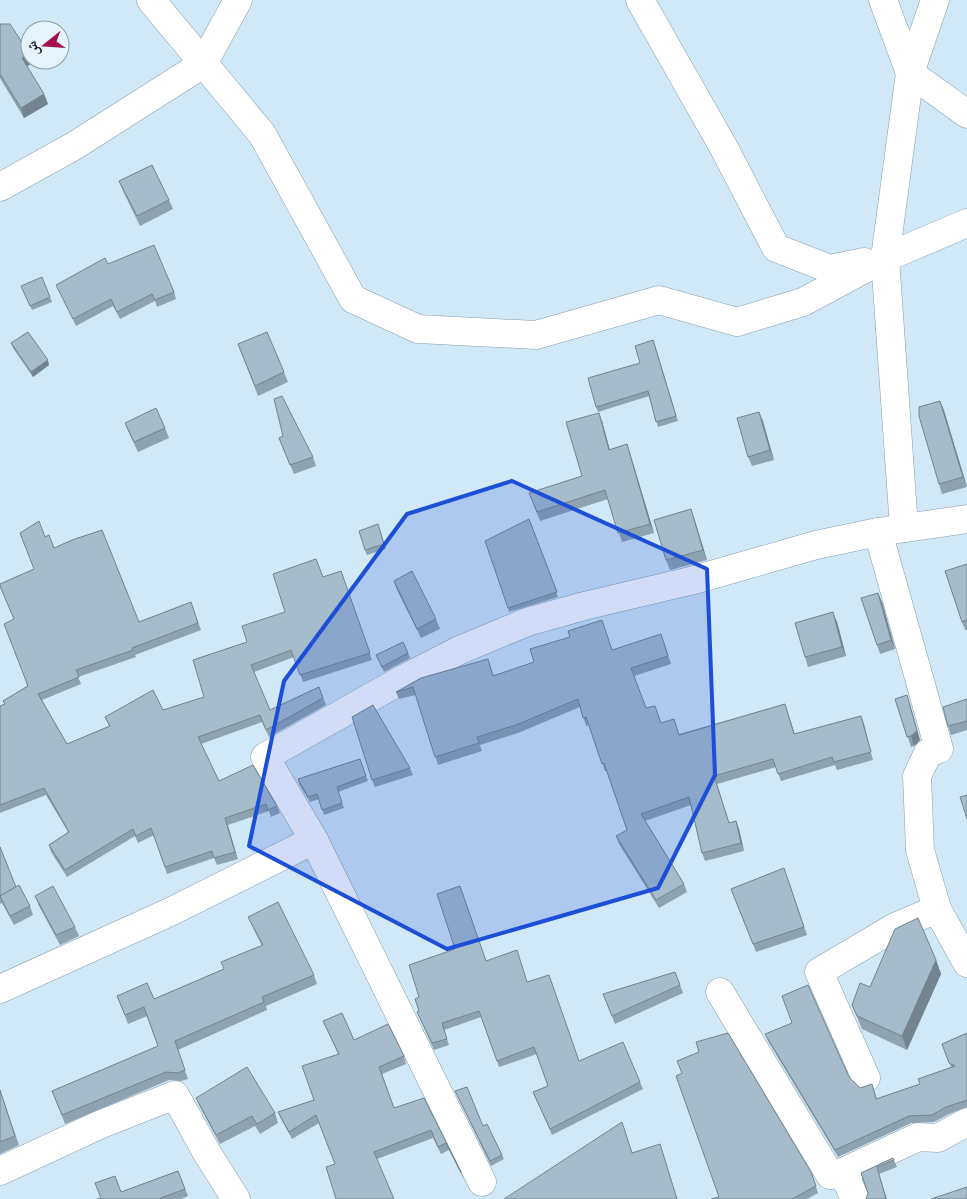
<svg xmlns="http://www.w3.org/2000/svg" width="967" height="1199" font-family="'Archivo Narrow','Noto Naskh Arabic',sans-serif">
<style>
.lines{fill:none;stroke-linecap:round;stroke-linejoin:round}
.street-casing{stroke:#889eac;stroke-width:29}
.street{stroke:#fff;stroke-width:28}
.wall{fill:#8fa2af}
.shaded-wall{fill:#74848e}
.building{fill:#a6bccb;stroke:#74848e}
.marked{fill:#1d4ed8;fill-opacity:0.2;stroke:#1d4ed8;stroke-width:4;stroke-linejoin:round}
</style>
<rect width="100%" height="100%" fill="#d1e8f7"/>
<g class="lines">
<g class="street-casing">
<g id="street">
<polyline points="151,0 262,134 353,299 418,329 536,335 659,300 737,322 803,302 885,258 967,223"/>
<polyline points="640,0 724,148 776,248 830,269 864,262"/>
<polyline points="883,0 910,73 967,114"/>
<polyline points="0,187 74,146 203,64 238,0"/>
<polyline points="904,528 885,258 910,73 935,0"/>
<polyline points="878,532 939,749 928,753 917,776 920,850 937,909 967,963"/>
<polyline points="0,989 170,912 314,840"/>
<polyline points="720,992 830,1175 843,1172 918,1137 938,1138 967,1122"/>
<polyline points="866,1078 819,972 895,927 937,909"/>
<polyline points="0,1171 99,1125 175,1095 207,1153 236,1199"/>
<polyline points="843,1172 855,1199"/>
<polyline points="482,1182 314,840 265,757 403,679 460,650 527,622 584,606 694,580 816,545 878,532 967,519"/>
</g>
</g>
<use href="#street" class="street"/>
</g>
<g class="wall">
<polygon points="0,24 29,53 30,60 32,63 27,66 44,94 48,104 24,118 0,78"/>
<polygon points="119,181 169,200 173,209 140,226 123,191"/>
<polygon points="108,264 174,292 176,299 157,307 155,301 120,319 113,306 76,326 59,291 56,285"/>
<polygon points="21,286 50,297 52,302 32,310"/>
<polygon points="11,343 49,365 33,377 13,348"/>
<polygon points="238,344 284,372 288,382 258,396"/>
<polygon points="655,345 678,421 658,427 649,396 598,412 596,407 640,363"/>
<polygon points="940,401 967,487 942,494 939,484"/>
<polygon points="759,412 774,460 752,466 748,457"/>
<polygon points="602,421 610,450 627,444 654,533 622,542 608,499 540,521 529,493 582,476"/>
<polygon points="125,423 165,428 169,438 138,452 129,433"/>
<polygon points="279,438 313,457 316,466 294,474"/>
<polygon points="694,518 707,560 670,570 666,560"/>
<polygon points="529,519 558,597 509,612 508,608"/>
<polygon points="378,524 386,549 367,555 365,550"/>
<polygon points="45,537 54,548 139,622 191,602 201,630 135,655 136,657 78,677 81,684 42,700 67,744 109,726 105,717 163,710 204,697 247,642 285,612 323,577 341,571 372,660 303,682 294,657 254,672 270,710 319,687 326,705 269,737 262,722 201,744 219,781 277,806 280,813 271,817 269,811 228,825 238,859 217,865 214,858 167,874 154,835 138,843 135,836 67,877 51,852 49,845 68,832 46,795 0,813 0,706 5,704 3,701 27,686 14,619 0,587 34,569"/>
<polygon points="967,564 967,630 965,630 962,622"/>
<polygon points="394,581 436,619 440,629 421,638 397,590"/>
<polygon points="882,602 895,649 880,654 877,645"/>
<polygon points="837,622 846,656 808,667 805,657"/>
<polygon points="664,642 671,664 634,676 646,708 661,723 679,734 785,704 795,734 861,716 873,760 837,770 835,765 781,781 776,767 717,784 729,823 736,821 739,829 744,851 705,861 702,853 691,805 645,821 684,884 687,892 659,908 619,844 616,836 627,830 607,771 605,771 589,725 586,726 580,707 518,733 480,745 482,751 438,765 416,695 399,699 396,692 488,659 493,675 612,650"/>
<polygon points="408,653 410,658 384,672 376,655"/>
<polygon points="907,695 920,740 914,746 911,747 895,699"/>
<polygon points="967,699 967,730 951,735 948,726"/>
<polygon points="360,759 368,781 338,792 344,808 324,815 319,799 310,802 299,784 298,779"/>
<polygon points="410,768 413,775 375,787 372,780"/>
<polygon points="0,847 16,887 30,906 33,915 14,925 2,903 0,904"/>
<polygon points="784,868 807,935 756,952 731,889"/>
<polygon points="35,896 75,927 79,936 60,945 39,906"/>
<polygon points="248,917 314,975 317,984 266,1006 267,1010 178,1050 188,1079 181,1081 169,1080 65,1124 52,1091 158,1046 147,1016 128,1024 117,996 154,999 224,969 262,946 252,926"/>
<polygon points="936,960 941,974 907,1050 862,1029 852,1005 870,987"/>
<polygon points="486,961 527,982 579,1061 640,1082 643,1089 552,1135 533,1092 548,1086 537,1054 499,1067 481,1017 444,1030 449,1045 434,1050 417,1012 419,1011 419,997"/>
<polygon points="675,972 683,993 615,1024 603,994"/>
<polygon points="323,1021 354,1040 404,1056 406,1064 382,1074 394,1108 424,1098 461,1172 464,1180 449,1150 441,1154 433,1138 377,1159 335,1164 319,1123 292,1139 281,1119 278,1112 314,1100 338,1054"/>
<polygon points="967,1033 967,1107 949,1114 934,1122 911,1123 838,1157 768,1041 765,1034 849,1077 860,1088 872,1084 877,1099 920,1084 951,1067 942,1044"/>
<polygon points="0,1090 19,1145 0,1154"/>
<polygon points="455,1091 483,1126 502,1155 504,1159 491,1166"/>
<polygon points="196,1098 275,1113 278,1123 260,1134 255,1126 220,1144 200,1107"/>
<polygon points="893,1158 897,1167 879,1174 887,1199 866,1199 868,1193 861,1173"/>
<polygon points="178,1171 188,1196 181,1199 97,1199 121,1192"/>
<polygon points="811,1172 818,1193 807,1199 711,1199"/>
</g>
<g class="shaded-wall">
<polygon points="29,53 30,60 31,60 32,63 26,67 22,58"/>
<polygon points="44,94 48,104 24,118 21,108"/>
<polygon points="48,360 49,365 33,377 31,372"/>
<polygon points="940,401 944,410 967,487 963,477"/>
<polygon points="759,412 763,421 774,460 770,450"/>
<polygon points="599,413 602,421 612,459 609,450"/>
<polygon points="627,444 630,453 654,533 650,524"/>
<polygon points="691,509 694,518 707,560 703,550"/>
<polygon points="878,593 882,602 895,649 891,640"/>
<polygon points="833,612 837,622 846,656 842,647"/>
<polygon points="907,695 920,740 914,746 911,736"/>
<polygon points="861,716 864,724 873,760 871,752"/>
<polygon points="736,821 739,829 744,851 741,843"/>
<polygon points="936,960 941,974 907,1050 902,1036"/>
</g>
<g class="building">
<polygon points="0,24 10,24 29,53 22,58 44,94 21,108 0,74"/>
<polygon points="152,165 169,200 137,216 119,181"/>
<polygon points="154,245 174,292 155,300 152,294 117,312 111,299 73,319 56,285 105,258 108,264"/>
<polygon points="42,277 50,297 30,306 21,286"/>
<polygon points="28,332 48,360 31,372 11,343"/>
<polygon points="267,332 284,372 255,386 238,344"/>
<polygon points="653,340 676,416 656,422 648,391 596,407 588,378 640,363 635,346"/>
<polygon points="282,396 313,457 290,465 279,438 283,436 274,399"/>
<polygon points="940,401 963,477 939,484 919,416 919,407"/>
<polygon points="156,408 165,428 134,442 125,423"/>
<polygon points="759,412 770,450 748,457 737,418"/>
<polygon points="599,413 609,450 627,444 650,524 618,533 605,490 537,512 529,493 582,476 566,422"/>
<polygon points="691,509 703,550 666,560 654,520"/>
<polygon points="529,519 557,592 508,608 485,541"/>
<polygon points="39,521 45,537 49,535 54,548 72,540 102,530 139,622 191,602 198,623 132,648 133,650 76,670 79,677 38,694 67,744 110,726 105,717 153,690 163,710 204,697 193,660 247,642 242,626 285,612 273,574 316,559 323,577 341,571 370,653 300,675 291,650 251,665 270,710 319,687 323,698 266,730 260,715 198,737 219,781 253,765 277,806 268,810 266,804 225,818 235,852 214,858 212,851 165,867 151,828 136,836 133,829 65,870 49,845 69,832 44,788 0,805 0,706 5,704 3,701 28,686 4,624 14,619 0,586 0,584 34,569 20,533"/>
<polygon points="378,524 384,544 365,550 359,531"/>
<polygon points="967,564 967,620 962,622 945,571"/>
<polygon points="412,571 436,619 417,629 394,581"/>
<polygon points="878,593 891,640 877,645 861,598"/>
<polygon points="833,612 842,647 805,657 795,623"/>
<polygon points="602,620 612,650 661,634 668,656 631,668 646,708 655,706 661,723 674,719 679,735 785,704 794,734 861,716 871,752 834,762 832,757 778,774 773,759 714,776 729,823 736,821 741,843 702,853 689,797 641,814 684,884 656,900 616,836 627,830 604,763 602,764 586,717 583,718 578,699 516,725 477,737 479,743 435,757 413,687 396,692 421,678 488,659 493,676 534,662 530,649 570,637 568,631"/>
<polygon points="403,642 408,653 382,667 376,655"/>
<polygon points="907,695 917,731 911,736 907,737 895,699"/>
<polygon points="967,699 967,721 948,726 943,707"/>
<polygon points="373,705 410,768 372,780 352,717"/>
<polygon points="360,759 366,776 337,787 342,803 322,810 317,794 308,797 298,779"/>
<polygon points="967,795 967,819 960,797"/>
<polygon points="0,847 16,887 0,896"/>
<polygon points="784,868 804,927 753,944 731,889"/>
<polygon points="19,885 30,906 10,916 0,896"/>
<polygon points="53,886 75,927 56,935 35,896"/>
<polygon points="460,886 486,961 517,950 527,982 549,975 579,1061 623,1042 640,1082 550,1129 533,1092 548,1086 534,1047 497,1061 479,1011 442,1023 447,1039 432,1043 417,1012 419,1011 415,999 419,997 409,965 455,949 437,894"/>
<polygon points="278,902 314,975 262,997 264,1002 175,1041 185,1070 178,1073 166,1072 62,1115 52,1091 158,1046 144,1007 125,1015 117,996 147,983 154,999 224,969 221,962 263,945 248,917"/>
<polygon points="918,918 936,960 902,1036 857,1016 852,1005 860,983 870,987 895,929"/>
<polygon points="675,972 680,985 612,1016 603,994"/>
<polygon points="808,985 849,1077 860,1088 872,1084 876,1099 920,1084 918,1079 955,1066 949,1063 942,1044 967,1033 967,1100 946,1107 932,1115 909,1116 835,1150 765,1034 792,1023 782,996"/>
<polygon points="342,1013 354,1040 388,1024 404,1056 379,1067 394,1108 424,1098 461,1172 446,1143 438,1147 431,1130 374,1152 394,1199 336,1199 326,1167 335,1164 316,1115 289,1132 278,1112 314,1100 302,1066 339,1054 323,1021"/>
<polygon points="728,1033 811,1172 816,1186 792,1199 711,1199 719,1197 676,1076 682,1073 677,1061 699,1052 696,1042"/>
<polygon points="247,1067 275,1113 257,1124 252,1116 216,1135 196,1098"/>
<polygon points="467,1087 483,1126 487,1124 502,1155 490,1161 455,1091"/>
<polygon points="0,1090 15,1136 0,1142"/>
<polygon points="622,1122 632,1153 660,1144 677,1199 504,1199"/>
<polygon points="893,1158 894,1160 877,1167 886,1199 866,1199 868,1193 861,1173"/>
<polygon points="178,1171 185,1189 161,1198 161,1199 97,1199 101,1198 95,1183 115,1176 121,1192"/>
<polygon points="967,1187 967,1199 931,1199"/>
</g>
<path class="marked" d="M512,481L707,569L715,775L658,888L447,949L249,846L284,681L407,514Z"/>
<g transform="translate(45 45) rotate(253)"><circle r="24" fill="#e6f3fd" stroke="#919ca5"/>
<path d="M0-4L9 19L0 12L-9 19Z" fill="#a40f4d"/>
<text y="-8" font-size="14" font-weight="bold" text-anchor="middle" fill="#121a20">ش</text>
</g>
</svg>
